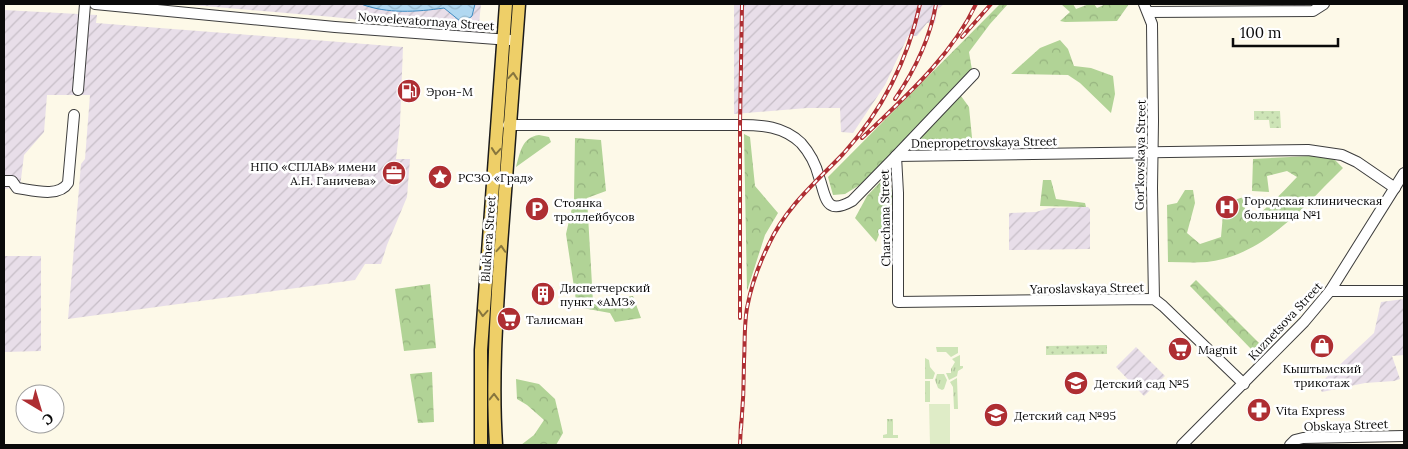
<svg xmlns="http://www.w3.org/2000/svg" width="1408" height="449" font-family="Lora,serif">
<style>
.industrial{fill:url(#industrial-furrows)}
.grass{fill:url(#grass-tufts)}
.forest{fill:url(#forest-crowns)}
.park{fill:url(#park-dots)}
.pitch{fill:#dfecc7}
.water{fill:url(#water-waves);stroke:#3e8cc2}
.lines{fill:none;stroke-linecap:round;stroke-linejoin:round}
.minor-casing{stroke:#3d3d3d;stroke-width:12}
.major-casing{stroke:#1b1b1b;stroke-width:15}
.minor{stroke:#fff;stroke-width:10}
.major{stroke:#eecf68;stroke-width:12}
.rail-casing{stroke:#ae2e32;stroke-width:4}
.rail{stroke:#fff;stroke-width:2;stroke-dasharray:5.5;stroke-linecap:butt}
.oneway{stroke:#87763e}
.labels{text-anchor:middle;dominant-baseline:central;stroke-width:5;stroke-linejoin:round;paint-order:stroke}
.street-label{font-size:12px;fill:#0a0a0a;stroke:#fff}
.poi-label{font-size:12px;fill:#0a0a0a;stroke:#fff;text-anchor:start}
</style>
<defs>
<pattern id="industrial-furrows" width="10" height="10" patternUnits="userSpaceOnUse" patternTransform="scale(1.25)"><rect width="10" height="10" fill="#e8dee9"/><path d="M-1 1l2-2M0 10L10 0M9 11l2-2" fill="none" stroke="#c6bdc6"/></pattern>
<pattern id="grass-tufts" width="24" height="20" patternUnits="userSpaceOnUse" patternTransform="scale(1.25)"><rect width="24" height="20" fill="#cde4b6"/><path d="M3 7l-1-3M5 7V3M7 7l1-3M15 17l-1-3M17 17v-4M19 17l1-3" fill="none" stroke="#afc29b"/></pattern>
<pattern id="forest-crowns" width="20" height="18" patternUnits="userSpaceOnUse" patternTransform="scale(1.25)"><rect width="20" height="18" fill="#b1d396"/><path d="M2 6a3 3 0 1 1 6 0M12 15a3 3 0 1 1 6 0" fill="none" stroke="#97b480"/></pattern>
<pattern id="park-dots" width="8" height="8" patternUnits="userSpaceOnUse" patternTransform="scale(1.25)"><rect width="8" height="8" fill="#cde4b6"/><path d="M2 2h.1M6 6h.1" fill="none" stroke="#afc29b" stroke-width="1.8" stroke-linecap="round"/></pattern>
<pattern id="water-waves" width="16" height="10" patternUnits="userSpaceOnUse" patternTransform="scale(1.25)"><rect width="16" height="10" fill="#b1d8f1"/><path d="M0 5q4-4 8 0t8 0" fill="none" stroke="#97b8cd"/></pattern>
</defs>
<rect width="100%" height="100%" fill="#fdf9e8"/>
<g class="industrial">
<polygon points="181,4 481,4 478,33 333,17"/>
<polygon points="734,4 944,4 937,10 935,23 927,23 917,36 908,36 885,85 853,133 841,132 840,108 807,108 734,114"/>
<polygon points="1219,4 1305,4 1305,6"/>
<polygon points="4,10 97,15 96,23 403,47 400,124 396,159 410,159 407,197 387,245 381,264 365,264 355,280 68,319 81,164 85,159 90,95 47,95 44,132 24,155 20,187 4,189"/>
<polygon points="1088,207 1090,209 1090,249 1009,250 1009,213 1036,212 1049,208"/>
<polygon points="4,256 41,256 41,351 4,352"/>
<polygon points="1404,299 1404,355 1392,356 1400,379 1394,381 1365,383 1322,392 1318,385 1374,333 1381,302"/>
<polygon points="1136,347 1165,376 1144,396 1116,367"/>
</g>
<g class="grass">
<polygon points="936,347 958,347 958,353 951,357 946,352 937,352"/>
<polygon points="960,355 960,366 963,366 963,368 958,371 957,376 949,380 946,373 951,373 951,369 955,362 952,359"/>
<polygon points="925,358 929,360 930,367 935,373 933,379 925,379"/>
<polygon points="937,374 944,374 947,380 944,389 942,390 938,388 935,380"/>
<polygon points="957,378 958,409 954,409 953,387 950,382"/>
<rect x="925" y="381" width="5" height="21"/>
<polygon points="887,419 893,419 893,435 898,435 898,438 883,438 883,435 887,434"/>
</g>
<g class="forest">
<polygon points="1000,4 1008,4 990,24 969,52 972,70 863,183 845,194 833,195 828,177"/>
<polygon points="1061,4 1073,4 1076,9 1089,4 1094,4 1097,8 1106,4 1129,4 1117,21 1065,22 1060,21 1070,12"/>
<polygon points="1060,40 1068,49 1074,66 1091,68 1113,76 1115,94 1111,113 1080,83 1068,75 1011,74 1040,48"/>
<polygon points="961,96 969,107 973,148 913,153 912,146"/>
<polygon points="744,134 750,137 755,186 778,213 765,235 747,291"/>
<path d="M539,135L549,137L551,142L516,167C520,153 522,137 539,135Z"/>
<polygon points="575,138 601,140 606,191 587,198 593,302 633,296 641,318 615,322 610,313 577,307 566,234 574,199"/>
<path d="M1330,155L1343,168C1305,205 1264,256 1207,262C1194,263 1181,262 1168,262L1167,205L1177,203L1185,190H1193L1195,203L1187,233L1200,244L1221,237L1224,203L1244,197L1246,223C1266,210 1281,194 1297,177L1287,171L1267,176L1269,192L1252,191L1253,159Z"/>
<polygon points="884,178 895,195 876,242 855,218 867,196"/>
<polygon points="1043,180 1051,180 1056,199 1085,203 1086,207 1040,206"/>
<polygon points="1196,280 1259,343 1253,351 1190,286"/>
<polygon points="430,284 436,348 404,351 395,289"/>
<polygon points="432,372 434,422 418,423 410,374"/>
<polygon points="516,379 539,384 555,399 563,433 556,445 521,445 534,435 544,420 527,405 517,399"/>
</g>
<g class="park">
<polygon points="1254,111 1280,111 1281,128 1270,128 1269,120 1254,120"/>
<polygon points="1107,345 1107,354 1046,355 1046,346"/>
</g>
<polygon class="pitch" points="929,404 950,404 950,445 930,445"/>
<path class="water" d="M361,4H475L472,16L467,20L460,21L444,8C417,12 387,14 361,4Z"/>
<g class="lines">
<g class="minor-casing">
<g id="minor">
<polyline points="95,4 335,27 510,40"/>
<polyline points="1144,4 1152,24 1153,121 1152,188 1154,299"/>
<polyline points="1148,12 1313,11 1324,4"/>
<polyline points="974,74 896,156 898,193 898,302 1154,299 1163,306 1244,384"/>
<polyline points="78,90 85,4"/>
<path d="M508,125H740C762,125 783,126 801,143C809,152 816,165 819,177C826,197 825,216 852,201L896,156L1308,150L1342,155L1357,162L1395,188"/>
<path d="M4,181H12L17,188C32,190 59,198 68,183L74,115"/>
<polyline points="1330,291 1404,291"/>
<polyline points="1182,445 1304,322 1330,291 1404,173"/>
<polyline points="1290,445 1295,440 1303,438 1404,436"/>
</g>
</g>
<g class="major-casing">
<g id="major">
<polyline points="481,445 481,350 506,4"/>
<path d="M496,445C492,383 496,321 500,259C506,174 512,89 519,4"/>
</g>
</g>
<use href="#minor" class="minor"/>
<use href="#major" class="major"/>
<g class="rail-casing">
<g id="rail">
<polyline points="962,37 991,4"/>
<path d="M895,99C915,70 930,39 936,4"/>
<path d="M862,138C904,98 951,57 976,4"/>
<polyline points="740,318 740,125 742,4"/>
<path d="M741,429C743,406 744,384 744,361C745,344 744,325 747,308C751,286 759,264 769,244C786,207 816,182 843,154C882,111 908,59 920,4"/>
<polyline points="740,445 741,423"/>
</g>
</g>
<use href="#rail" class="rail"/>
</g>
<defs><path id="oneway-chevron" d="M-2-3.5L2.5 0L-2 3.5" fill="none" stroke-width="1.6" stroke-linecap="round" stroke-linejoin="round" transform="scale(1.25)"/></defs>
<g class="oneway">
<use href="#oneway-chevron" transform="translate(513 76) rotate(-85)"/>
<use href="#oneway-chevron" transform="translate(496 151) rotate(95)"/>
<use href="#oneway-chevron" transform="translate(501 249) rotate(-86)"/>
<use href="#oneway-chevron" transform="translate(483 313) rotate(94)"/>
<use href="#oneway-chevron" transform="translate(494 397) rotate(-89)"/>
</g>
<defs>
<g id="fuel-disc" transform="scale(1.25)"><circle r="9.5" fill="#ae2e32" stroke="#fff"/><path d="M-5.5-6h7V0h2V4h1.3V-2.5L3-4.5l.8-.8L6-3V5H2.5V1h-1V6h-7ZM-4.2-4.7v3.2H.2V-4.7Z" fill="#fff"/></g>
<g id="office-disc" transform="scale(1.25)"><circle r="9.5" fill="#ae2e32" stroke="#fff"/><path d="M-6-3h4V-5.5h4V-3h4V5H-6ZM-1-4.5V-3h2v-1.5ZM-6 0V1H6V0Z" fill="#fff"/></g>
<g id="sight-disc" transform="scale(1.25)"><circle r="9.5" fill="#ae2e32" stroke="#fff"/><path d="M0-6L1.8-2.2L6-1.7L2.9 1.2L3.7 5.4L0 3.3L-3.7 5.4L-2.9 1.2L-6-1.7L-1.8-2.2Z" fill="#fff"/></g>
<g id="hospital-disc" transform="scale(1.25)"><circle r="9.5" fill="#ae2e32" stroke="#fff"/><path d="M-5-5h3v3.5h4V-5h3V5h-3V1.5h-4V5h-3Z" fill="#fff"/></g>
<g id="parking-disc" transform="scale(1.25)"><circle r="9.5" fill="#ae2e32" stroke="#fff"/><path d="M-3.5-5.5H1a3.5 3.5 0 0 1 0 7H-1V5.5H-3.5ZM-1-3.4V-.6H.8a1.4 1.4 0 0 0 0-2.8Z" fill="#fff"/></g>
<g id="building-disc" transform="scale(1.25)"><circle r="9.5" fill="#ae2e32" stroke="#fff"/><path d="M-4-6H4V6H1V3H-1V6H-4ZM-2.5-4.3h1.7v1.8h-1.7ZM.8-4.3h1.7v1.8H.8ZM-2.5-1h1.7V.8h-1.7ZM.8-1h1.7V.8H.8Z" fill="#fff"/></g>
<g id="supermarket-disc" transform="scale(1.25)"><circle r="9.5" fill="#ae2e32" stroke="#fff"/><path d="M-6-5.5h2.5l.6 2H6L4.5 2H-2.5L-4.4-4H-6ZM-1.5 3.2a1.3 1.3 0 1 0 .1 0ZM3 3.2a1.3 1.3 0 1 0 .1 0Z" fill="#fff"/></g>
<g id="shop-disc" transform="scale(1.25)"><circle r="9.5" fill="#ae2e32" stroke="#fff"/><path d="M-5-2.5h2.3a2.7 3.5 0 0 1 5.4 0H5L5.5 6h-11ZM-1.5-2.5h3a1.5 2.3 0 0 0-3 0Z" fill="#fff"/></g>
<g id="school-disc" transform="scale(1.25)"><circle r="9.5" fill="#ae2e32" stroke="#fff"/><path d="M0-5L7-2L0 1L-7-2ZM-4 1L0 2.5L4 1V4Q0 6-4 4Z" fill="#fff"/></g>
<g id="pharmacy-disc" transform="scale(1.25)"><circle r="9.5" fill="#ae2e32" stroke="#fff"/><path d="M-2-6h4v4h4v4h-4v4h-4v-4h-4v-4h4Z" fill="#fff"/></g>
</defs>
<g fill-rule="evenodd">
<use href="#fuel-disc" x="409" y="91"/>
<use href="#office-disc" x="394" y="173"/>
<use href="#sight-disc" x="440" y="177"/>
<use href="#hospital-disc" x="1227" y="207"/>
<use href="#parking-disc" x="537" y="209"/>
<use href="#building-disc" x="543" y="294"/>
<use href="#supermarket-disc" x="509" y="319"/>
<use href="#shop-disc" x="1322" y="346"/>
<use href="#supermarket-disc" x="1180" y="349"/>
<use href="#school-disc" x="1076" y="383"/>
<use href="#pharmacy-disc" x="1259" y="410"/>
<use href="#school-disc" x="996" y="415"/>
</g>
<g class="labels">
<g class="street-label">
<text transform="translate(426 21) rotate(4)">Novoelevatornaya Street</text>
<text transform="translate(984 142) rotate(-1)">Dnepropetrovskaya Street</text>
<text transform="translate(1140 155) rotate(-89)">Gor'kovskaya Street</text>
<text transform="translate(885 218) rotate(-91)">Charchana Street</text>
<text transform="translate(488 239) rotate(-86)">Blukhera Street</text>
<text transform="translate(1087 288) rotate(-1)">Yaroslavskaya Street</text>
<text transform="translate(1285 321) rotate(-47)">Kuznetsova Street</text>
<text transform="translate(1346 425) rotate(-2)">Obskaya Street</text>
</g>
<g class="poi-label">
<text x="426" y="91">Эрон-М</text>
<text x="376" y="166" text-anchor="end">НПО «СПЛАВ» имени<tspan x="376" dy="14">А.Н. Ганичева»</tspan></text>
<text x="458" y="177">РСЗО «Град»</text>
<text x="1244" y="200">Городская клиническая<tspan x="1244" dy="14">больница №1</tspan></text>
<text x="554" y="202">Стоянка<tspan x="554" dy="14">троллейбусов</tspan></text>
<text x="560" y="287">Диспетчерский<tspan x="560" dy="14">пункт «АМЗ»</tspan></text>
<text x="526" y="319">Талисман</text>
<text x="1198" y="349">Magnit</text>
<text x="1322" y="368" text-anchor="middle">Кыштымский<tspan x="1322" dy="14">трикотаж</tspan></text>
<text x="1094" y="383">Детский сад №5</text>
<text x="1276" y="410">Vita Express</text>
<text x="1014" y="415">Детский сад №95</text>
</g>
</g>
<rect width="1408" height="449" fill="none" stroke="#0a0a0a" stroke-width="10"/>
<g transform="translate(40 409) rotate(142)"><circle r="24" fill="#ffffff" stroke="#9d9d9d"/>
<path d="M0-4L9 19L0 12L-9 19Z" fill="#ae2e32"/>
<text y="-8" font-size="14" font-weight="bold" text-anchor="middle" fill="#0a0a0a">С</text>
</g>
<path d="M1233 38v8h105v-8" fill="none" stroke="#0a0a0a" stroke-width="2.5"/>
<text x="1240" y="38" font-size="15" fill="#0a0a0a" stroke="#ffffff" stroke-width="4" paint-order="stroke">100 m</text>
</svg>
